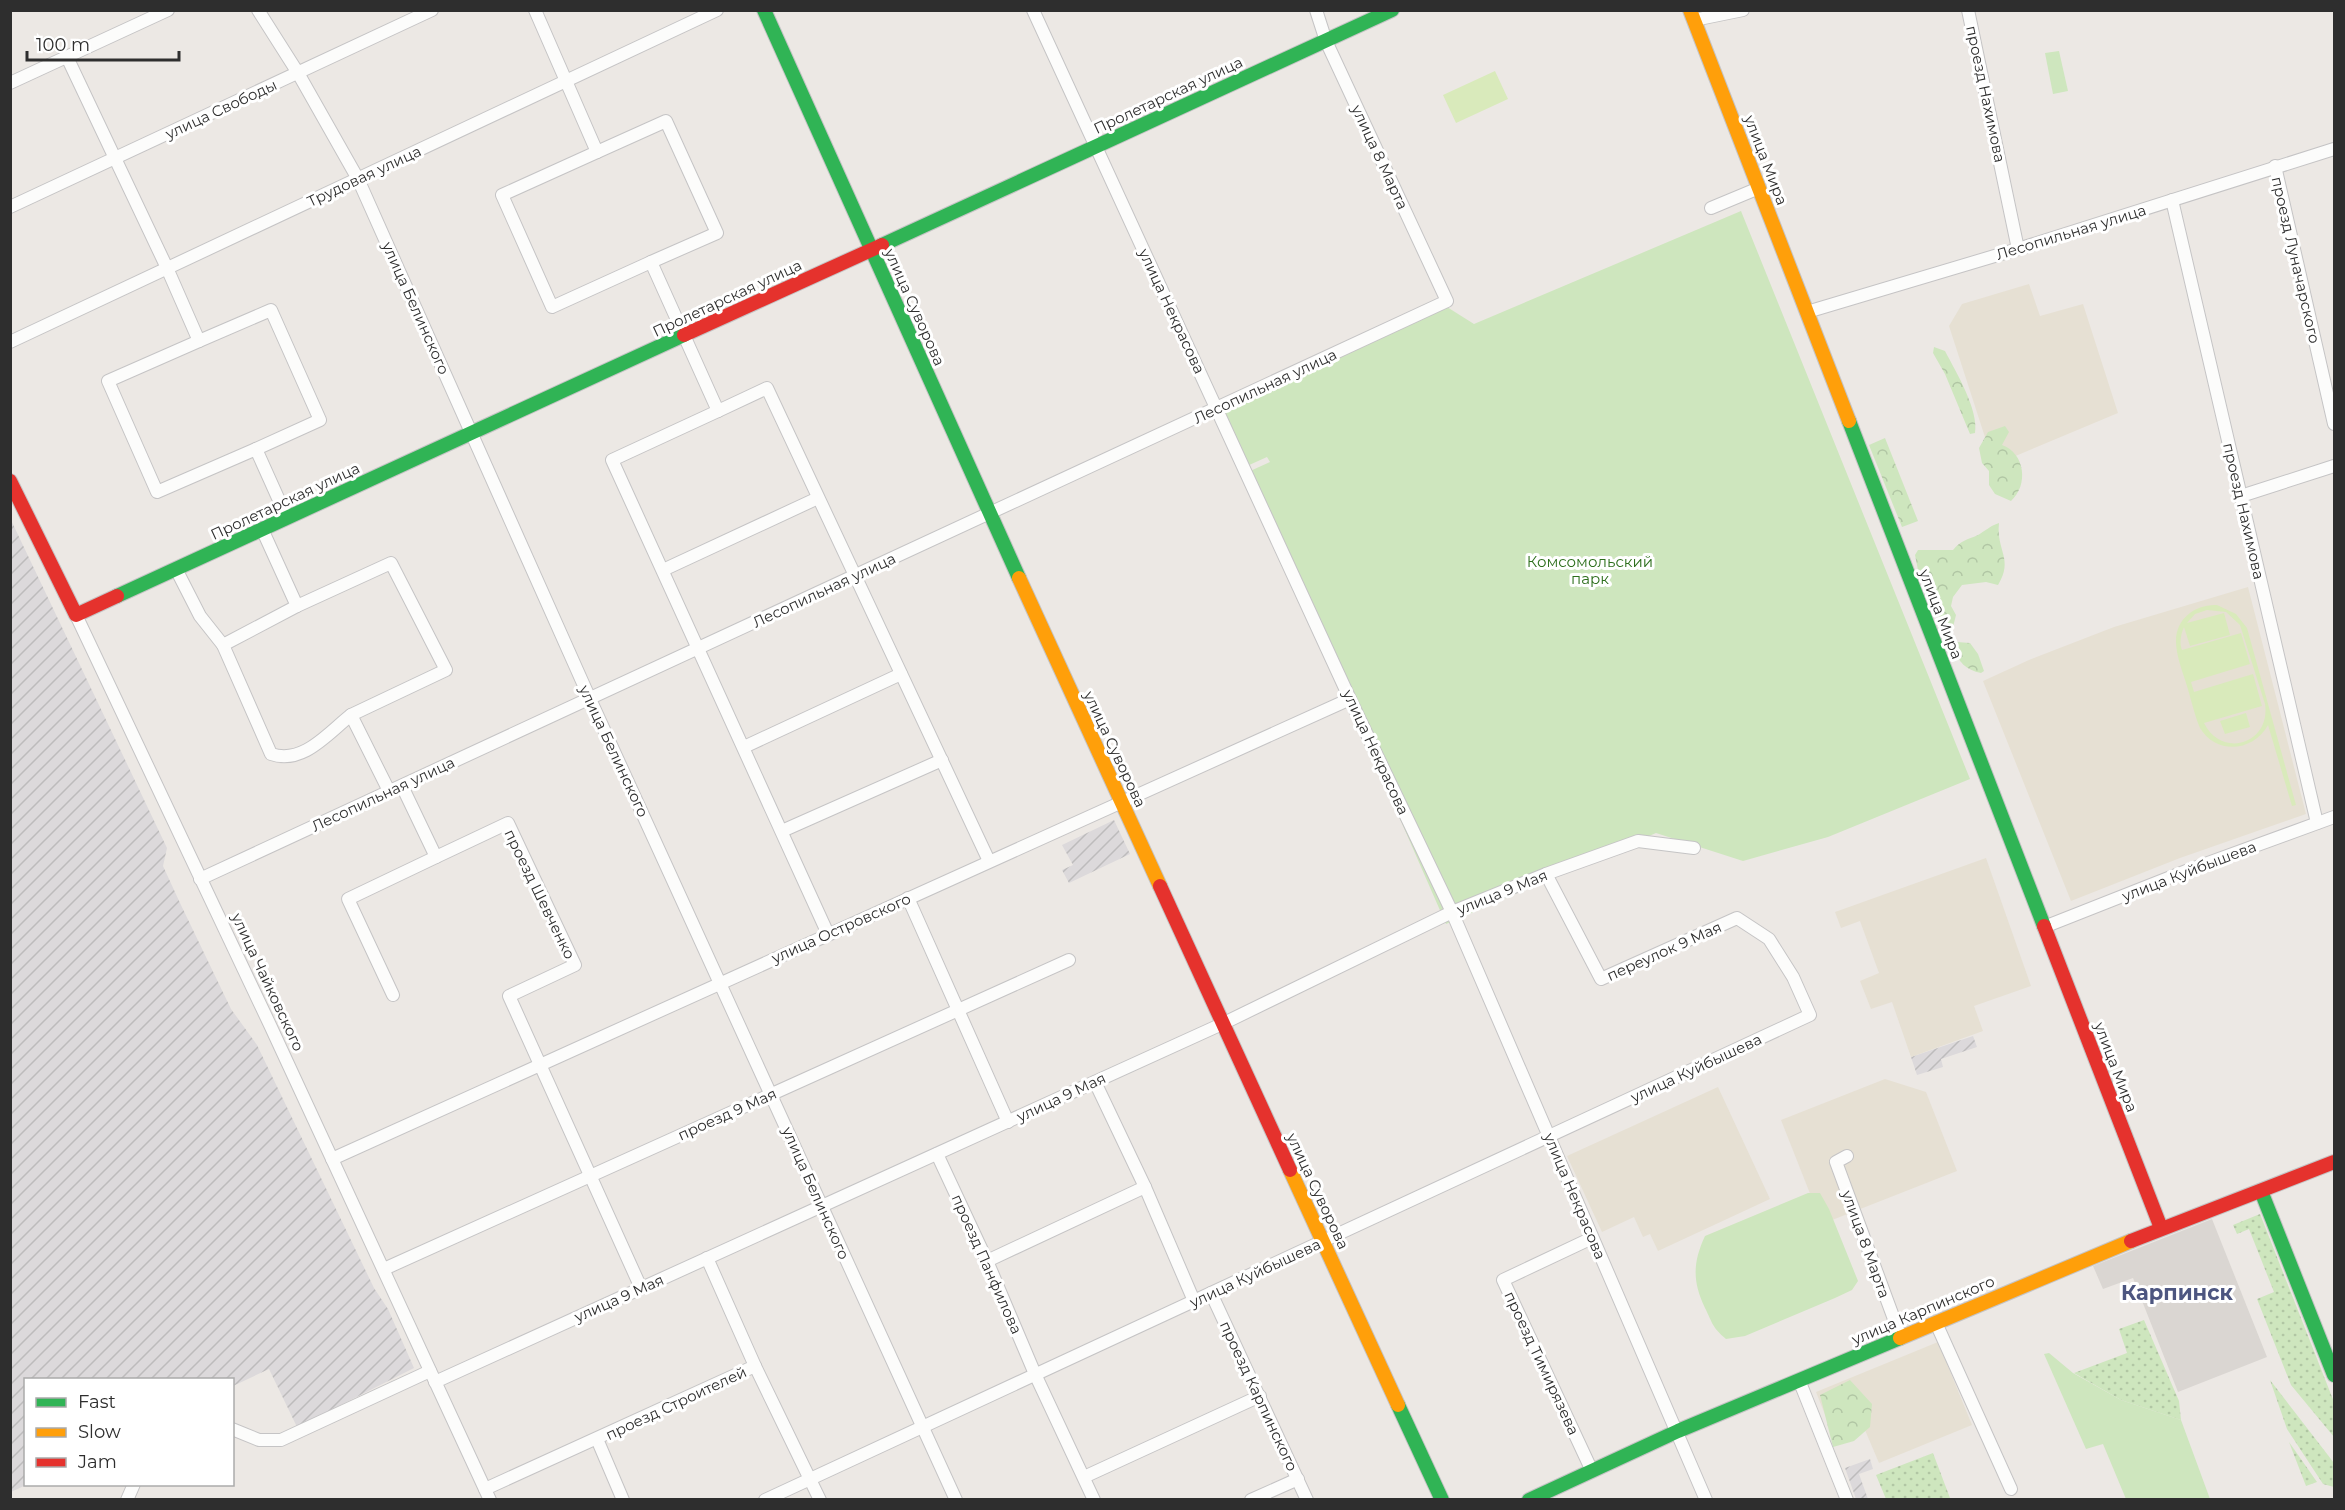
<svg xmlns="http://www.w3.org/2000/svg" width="2345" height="1510" font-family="Montserrat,sans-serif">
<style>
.industrial{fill:url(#industrial-furrows)}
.education{fill:#e6e0d3}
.grass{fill:url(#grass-dots)}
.forest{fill:url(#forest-crowns)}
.park{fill:#cee6be}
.pitch{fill:#d9eabb;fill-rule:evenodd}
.plaza{fill:#dad6d2}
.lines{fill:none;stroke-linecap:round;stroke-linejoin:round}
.street-casing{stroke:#c5c4c5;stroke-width:14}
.fast-casing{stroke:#c5c4c5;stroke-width:16}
.slow-casing{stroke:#c5c4c5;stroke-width:16}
.jam-casing{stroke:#c5c4c5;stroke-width:16}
.street{stroke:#fcfcfb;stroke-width:12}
.fast{stroke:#30b455;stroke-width:14}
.slow{stroke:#ff9f0a;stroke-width:14}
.jam{stroke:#e5322d;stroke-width:14}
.labels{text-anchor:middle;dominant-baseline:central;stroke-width:6;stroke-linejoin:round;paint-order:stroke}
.street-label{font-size:15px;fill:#2e2e2e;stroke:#fff}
.park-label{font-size:15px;fill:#2c6e1b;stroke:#fff}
.district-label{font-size:21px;font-weight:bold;fill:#4d5680;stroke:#fff}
</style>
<defs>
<pattern id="industrial-furrows" width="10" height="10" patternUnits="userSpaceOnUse" patternTransform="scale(1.5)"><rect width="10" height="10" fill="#dcd9db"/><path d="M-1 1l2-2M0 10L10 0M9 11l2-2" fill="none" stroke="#bdbbbc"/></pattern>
<pattern id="grass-dots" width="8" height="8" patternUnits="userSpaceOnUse" patternTransform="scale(1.5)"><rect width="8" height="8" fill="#cee6be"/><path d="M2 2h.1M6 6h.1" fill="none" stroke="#b1c6a4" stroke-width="1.8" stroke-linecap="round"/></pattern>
<pattern id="forest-crowns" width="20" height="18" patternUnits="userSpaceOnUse" patternTransform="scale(1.5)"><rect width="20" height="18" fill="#cee6be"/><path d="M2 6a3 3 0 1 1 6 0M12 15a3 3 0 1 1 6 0" fill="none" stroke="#b1c6a4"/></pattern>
</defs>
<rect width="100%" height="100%" fill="#ece8e4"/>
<g class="industrial">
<polygon points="10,518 167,848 163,866 180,903 231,1009 257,1045 374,1288 388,1309 414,1368 297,1427 269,1369 233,1386 232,1380 26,1380 26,1485 11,1492"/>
<polygon points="1114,820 1130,854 1069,883 1062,870 1073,865 1062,845"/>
<polygon points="1973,1036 1977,1047 1941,1059 1943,1067 1917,1075 1911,1057"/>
<polygon points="1870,1459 1873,1469 1859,1474 1868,1499 1856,1499 1845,1468"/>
</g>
<g class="education">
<polygon points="2029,284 2040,316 2083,304 2118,413 1994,465 1949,326 1962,304"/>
<polygon points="2248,587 2306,814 2180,858 2071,901 1983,681 2029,660 2114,627"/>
<polygon points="1986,858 2031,986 1974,1006 1983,1031 1911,1057 1892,1002 1871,1009 1860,981 1879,973 1860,921 1841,928 1835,912"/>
<polygon points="1885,1079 1926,1092 1957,1171 1822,1224 1781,1120"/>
<polygon points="1718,1087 1770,1199 1658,1251 1650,1234 1643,1237 1634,1217 1602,1232 1567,1156"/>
<polygon points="1938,1342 1972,1425 1879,1463 1865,1430 1836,1442 1816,1392"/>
</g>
<g class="grass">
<polygon points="2260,1214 2334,1402 2334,1437 2291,1385 2257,1299 2274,1292 2249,1229 2237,1234 2233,1225"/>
<polygon points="2144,1320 2179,1401 2181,1420 2121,1400 2074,1373 2127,1353 2119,1329"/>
<polygon points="2270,1380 2334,1463 2334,1487 2323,1484 2287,1429"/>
<polygon points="2289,1442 2317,1482 2306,1486"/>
<polygon points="1933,1453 1950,1498 1886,1499 1876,1475"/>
</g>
<g class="forest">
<path d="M1934,347L1945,351C1956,372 1979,410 1975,433L1970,434L1945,374L1933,353Z"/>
<path d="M2005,426L2009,432L2002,445C2025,453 2029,485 2011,501L1995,494L1989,485V471L1982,463L1979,448L1988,432Z"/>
<polygon points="1885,438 1918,521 1902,527 1869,445"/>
<path d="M1999,523C1996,551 2014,559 1998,585L1986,582L1962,585L1953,597L1951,606L1956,615L1950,639L1918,570L1915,555L1918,550H1953C1961,540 1967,540 1978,535C1985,531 1990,526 1999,523Z"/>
<path d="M1957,642L1970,643L1978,654L1984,671L1981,673C1966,670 1958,662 1954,648Z"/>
<polygon points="1850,1380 1872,1404 1870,1427 1854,1441 1833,1447 1820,1395"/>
</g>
<g class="park">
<polygon points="2059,51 2068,91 2053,94 2045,53"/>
<polygon points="1741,211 1970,779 1828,837 1743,861 1656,833 1446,924 1248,472 1270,462 1267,457 1247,466 1221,407 1447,307 1474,324"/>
<path d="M1808,1193H1820L1829,1209L1858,1281L1852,1290L1835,1298L1745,1336L1726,1339C1712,1327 1713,1324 1705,1308C1692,1281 1693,1262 1705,1236Z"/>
<polygon points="2049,1353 2073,1373 2121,1400 2181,1420 2210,1499 2126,1499 2103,1444 2086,1449 2044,1354"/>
</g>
<g class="pitch">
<polygon points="1495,71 1508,99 1456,123 1443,95"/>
<path d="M2217,605L2236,614L2247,628L2296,805L2292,806L2268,725C2254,751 2217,756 2200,728C2194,714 2191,698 2186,683C2182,670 2176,655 2176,641C2176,618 2196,604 2217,605ZM2207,610L2226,612L2240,625L2265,704C2271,744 2222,759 2204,723L2262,706L2253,674L2194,692L2191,682L2250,664L2241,633L2182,650C2179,643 2181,634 2184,627L2190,646L2230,635L2224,613L2187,623L2195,614Z"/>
<polygon points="2246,713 2250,727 2225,734 2220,721"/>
</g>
<polygon class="plaza" points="2212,1219 2267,1357 2178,1392 2133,1278 2103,1289 2093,1266"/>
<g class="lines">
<g class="street-casing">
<g id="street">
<polyline points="258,10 298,73 358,179 590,699 956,1500"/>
<polyline points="535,10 597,152 502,195 552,307 651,262 718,411 767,388 989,861"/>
<polyline points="1033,10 1350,699 1452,912 1706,1500"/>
<polyline points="1968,10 2018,249"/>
<polyline points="1694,20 1743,10"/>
<polyline points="67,57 167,268 199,341 108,381 157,492 256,449 287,518"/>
<polyline points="10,83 168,10"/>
<polyline points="597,152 666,121 717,233 651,262"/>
<polyline points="2275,166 2334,424"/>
<polyline points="2172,200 2317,823"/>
<polyline points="10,207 432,10"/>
<polyline points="1711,208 1759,188"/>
<polyline points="1807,312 2018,249 2334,149"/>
<polyline points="199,341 271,310 320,420 256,449"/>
<polyline points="10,342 717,10"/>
<polyline points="718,411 612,460 828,934"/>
<polyline points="2241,496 2334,466"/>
<polyline points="262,529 297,606 391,563 446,670 351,715 389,791"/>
<polyline points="176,569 200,616 223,645"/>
<polyline points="663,570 818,498"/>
<path d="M297,606L223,645L271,754C303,765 328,733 351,715"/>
<polyline points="76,615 270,1025 490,1500"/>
<polyline points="744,747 901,674"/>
<polyline points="402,786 436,857 508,823 575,965 509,996 641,1288"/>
<polyline points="782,831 942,760"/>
<polyline points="200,879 1447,301 1326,41 1316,10"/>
<polyline points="908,898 1008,1122"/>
<polyline points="2044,927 2186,871 2334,817"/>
<polyline points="393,995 348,899 436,857"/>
<polyline points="1095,1082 1145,1187 1194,1301"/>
<polyline points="937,1154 987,1261 1035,1374 1094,1500"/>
<polyline points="1847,1156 1836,1162 1901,1338"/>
<polyline points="332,1159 1350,699"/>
<polyline points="707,1258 755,1366 820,1500"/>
<polyline points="987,1261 1145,1187"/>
<polyline points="384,1269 1069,960"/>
<polyline points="1211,1293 1307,1500"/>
<polyline points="1936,1323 2011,1489"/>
<polyline points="1799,1380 1847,1500"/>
<polyline points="435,1382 1222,1024 1452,912 1546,874 1638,841 1694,848"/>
<polyline points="232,1429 259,1440 281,1440 430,1371"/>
<polyline points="597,1439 623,1500"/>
<polyline points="1592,1471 1503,1280 1592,1238"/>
<polyline points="1084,1477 1260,1396"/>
<polyline points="485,1489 755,1366"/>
<polyline points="127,1500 134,1484"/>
<polyline points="765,1500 1810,1015 1793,977 1769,939 1737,918 1601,979 1546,874"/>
<polyline points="1251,1500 1298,1479"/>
</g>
</g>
<g class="fast-casing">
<g id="fast">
<polyline points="764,10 1019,578"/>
<polyline points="882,245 1392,10"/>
<polyline points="1849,421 2044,926"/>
<polyline points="117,596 684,335"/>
<polyline points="2261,1191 2334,1375"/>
<polyline points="1398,1405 1442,1500"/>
<polyline points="1529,1500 1678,1431 1900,1338"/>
</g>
</g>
<g class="slow-casing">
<g id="slow">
<polyline points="1690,10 1849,421"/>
<polyline points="1019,578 1160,886"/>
<polyline points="1290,1170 1398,1405"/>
<polyline points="1900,1338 2131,1241"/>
</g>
</g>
<g class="jam-casing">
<g id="jam">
<polyline points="684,335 882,245"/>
<polyline points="10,481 76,615 117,596"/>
<polyline points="1160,886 1290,1170"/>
<polyline points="2044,926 2161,1228"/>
<polyline points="2131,1241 2334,1162"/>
</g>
</g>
<use href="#street" class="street"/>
<use href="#fast" class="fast"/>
<use href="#slow" class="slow"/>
<use href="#jam" class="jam"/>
</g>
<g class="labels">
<g class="street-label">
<text transform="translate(1986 94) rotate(78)">проезд Нахимова</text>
<text transform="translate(1168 95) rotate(-25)">Пролетарская улица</text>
<text transform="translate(221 109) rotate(-25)">улица Свободы</text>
<text transform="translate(1380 157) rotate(65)">улица 8 Марта</text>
<text transform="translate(1766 160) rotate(69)">улица Мира</text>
<text transform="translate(364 176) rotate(-25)">Трудовая улица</text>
<text transform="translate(2071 232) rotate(-17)">Лесопильная улица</text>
<text transform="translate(2296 260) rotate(77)">проезд Луначарского</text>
<text transform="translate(727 298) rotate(-25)">Пролетарская улица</text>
<text transform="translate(915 307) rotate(66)">улица Суворова</text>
<text transform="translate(416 308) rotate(66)">улица Белинского</text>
<text transform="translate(1172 311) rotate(65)">улица Некрасова</text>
<text transform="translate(1265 386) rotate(-25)">Лесопильная улица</text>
<text transform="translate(285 501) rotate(-25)">Пролетарская улица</text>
<text transform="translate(2244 511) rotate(77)">проезд Нахимова</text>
<text transform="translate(824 590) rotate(-25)">Лесопильная улица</text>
<text transform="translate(1941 614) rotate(69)">улица Мира</text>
<text transform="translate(1115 749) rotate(65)">улица Суворова</text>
<text transform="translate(614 751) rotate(65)">улица Белинского</text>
<text transform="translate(1376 752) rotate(65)">улица Некрасова</text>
<text transform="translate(383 794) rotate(-25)">Лесопильная улица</text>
<text transform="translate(2189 871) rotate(-21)">улица Куйбышева</text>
<text transform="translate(1502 892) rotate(-22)">улица 9 Мая</text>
<text transform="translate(540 894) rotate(64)">проезд Шевченко</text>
<text transform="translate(841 928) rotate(-24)">улица Островского</text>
<text transform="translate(1664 951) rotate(-24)">переулок 9 Мая</text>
<text transform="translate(268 982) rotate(65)">улица Чайковского</text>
<text transform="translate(2116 1067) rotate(69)">улица Мира</text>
<text transform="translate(1696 1068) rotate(-25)">улица Куйбышева</text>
<text transform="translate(1061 1097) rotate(-25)">улица 9 Мая</text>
<text transform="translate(727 1114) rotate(-24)">проезд 9 Мая</text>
<text transform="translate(1318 1191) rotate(65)">улица Суворова</text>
<text transform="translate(816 1193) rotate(66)">улица Белинского</text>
<text transform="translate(1575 1196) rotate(67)">улица Некрасова</text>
<text transform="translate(1866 1244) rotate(70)">улица 8 Марта</text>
<text transform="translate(987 1264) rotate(66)">проезд Панфилова</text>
<text transform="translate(1255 1273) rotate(-25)">улица Куйбышева</text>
<text transform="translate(619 1298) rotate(-24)">улица 9 Мая</text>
<text transform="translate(1923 1310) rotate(-23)">улица Карпинского</text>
<text transform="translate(1542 1363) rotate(65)">проезд Тимирязева</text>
<text transform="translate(1259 1396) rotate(65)">проезд Карпинского</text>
<text transform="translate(676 1403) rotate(-25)">проезд Строителей</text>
</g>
<g class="park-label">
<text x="1590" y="561">Комсомольский<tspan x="1590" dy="17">парк</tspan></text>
</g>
<g class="district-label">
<text x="2177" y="1292">Карпинск</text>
</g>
</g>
<rect width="2345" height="1510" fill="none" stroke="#2e2e2e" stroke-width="24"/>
<rect x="24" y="1378" width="210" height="108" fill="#ffffff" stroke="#ababab" stroke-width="1.5"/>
<rect x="36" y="1398" width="30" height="9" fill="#30b455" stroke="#ababab" stroke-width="1.5"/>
<text x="78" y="1408" font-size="18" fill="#2e2e2e">Fast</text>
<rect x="36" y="1428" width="30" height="9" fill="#ff9f0a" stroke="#ababab" stroke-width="1.5"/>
<text x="78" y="1438" font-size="18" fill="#2e2e2e">Slow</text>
<rect x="36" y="1458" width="30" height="9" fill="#e5322d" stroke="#ababab" stroke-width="1.5"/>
<text x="78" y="1468" font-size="18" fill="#2e2e2e">Jam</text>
<path d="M27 51v9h152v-9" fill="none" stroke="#2e2e2e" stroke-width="3"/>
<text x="36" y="51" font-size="18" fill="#2e2e2e" stroke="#ffffff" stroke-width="4.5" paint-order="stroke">100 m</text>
</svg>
